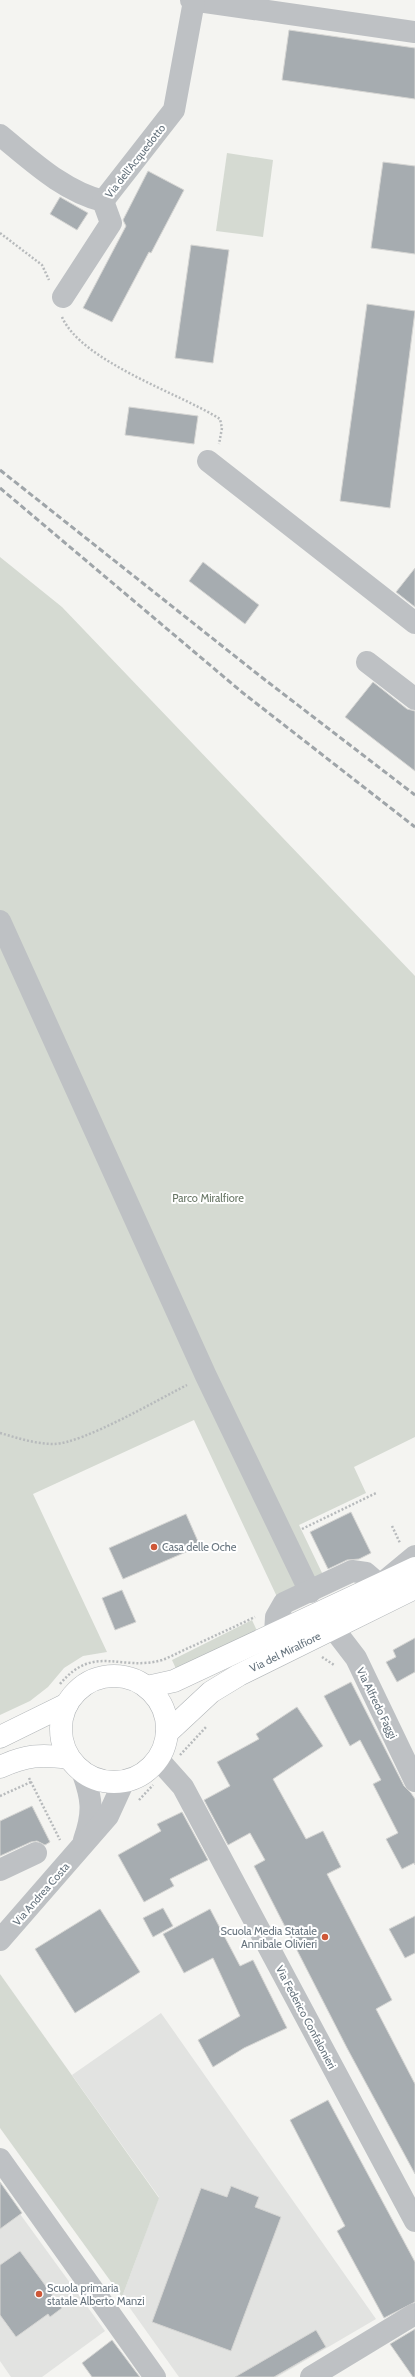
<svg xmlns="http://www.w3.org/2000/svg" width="415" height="2377" font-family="Cabin,sans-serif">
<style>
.built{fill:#e2e3e1}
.green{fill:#d5dad2}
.building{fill:#a6acb0;stroke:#d5d5d3}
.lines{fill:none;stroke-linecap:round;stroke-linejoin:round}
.major-casing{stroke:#b1b5b8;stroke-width:23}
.path{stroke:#b7babc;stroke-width:2.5;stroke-dasharray:2 2;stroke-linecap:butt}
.minor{stroke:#bec1c4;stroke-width:22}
.major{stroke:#fff;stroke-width:22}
.rail{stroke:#9fa5a9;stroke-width:3;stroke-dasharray:6 3;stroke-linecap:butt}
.poi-dot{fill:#ce5737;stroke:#fff;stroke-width:1.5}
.labels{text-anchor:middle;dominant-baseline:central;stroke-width:4;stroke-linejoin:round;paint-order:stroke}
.street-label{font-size:11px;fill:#67747e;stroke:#fff}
.park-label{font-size:11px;fill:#687665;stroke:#fff}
.poi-label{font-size:11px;fill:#67747e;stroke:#fff;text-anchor:start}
</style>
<rect width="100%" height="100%" fill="#f4f4f1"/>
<g class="built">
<polygon points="161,2013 376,2319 277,2377 179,2377 122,2297 159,2197 72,2075"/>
<polygon points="20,2214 105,2331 42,2377 11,2377 0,2361 0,2228"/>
</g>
<g class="green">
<polygon points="227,153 273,160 263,237 216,231"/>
<polygon points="0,557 62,607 415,976 415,1437 354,1467 366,1493 299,1525 324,1577 278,1599 194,1420 33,1494 107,1652 83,1656 64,1668 48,1687 30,1701 0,1715"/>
<polygon points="252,1620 258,1633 178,1673 172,1660"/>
<polygon points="0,1974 159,2198 122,2297 0,2128"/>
</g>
<g class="building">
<polygon points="289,30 415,48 415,99 282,80"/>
<polygon points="383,162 415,166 415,254 371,248"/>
<polygon points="148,171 184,190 151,253 149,252 112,322 83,308 126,226 123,220"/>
<polygon points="60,197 88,213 77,230 50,214"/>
<polygon points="191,245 229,250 213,363 175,358"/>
<polygon points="367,304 415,311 390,508 340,501"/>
<polygon points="129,407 198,416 194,444 125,435"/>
<polygon points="203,562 259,605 245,624 189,581"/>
<polygon points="415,568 415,607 396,592"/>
<polygon points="373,682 407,709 415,711 415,771 345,717"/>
<polygon points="351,1512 371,1553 359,1559 347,1560 328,1569 310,1532"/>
<polygon points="186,1514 200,1546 123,1579 109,1548"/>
<polygon points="122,1590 136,1622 115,1630 102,1598"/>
<polygon points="415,1638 415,1672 397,1682 386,1662 396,1657 393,1650"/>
<polygon points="351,1682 404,1786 411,1793 415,1799 415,1865 414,1863 402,1869 386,1839 398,1833 373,1784 381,1780 360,1740 350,1746 324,1696"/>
<polygon points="297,1707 323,1746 273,1779 306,1839 323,1831 341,1867 327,1874 392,2000 376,2009 415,2084 415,2174 347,2048 254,1866 265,1860 250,1833 228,1845 204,1800 230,1786 217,1762 259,1739 256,1734"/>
<polygon points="32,1806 50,1842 45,1845 37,1841 31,1842 0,1856 0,1821"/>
<polygon points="182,1812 208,1860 170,1879 174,1886 144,1902 118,1855 161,1831 157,1824"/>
<polygon points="163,1908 173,1926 153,1937 143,1918"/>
<polygon points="100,1909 140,1972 75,2013 35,1949"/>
<polygon points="210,1909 240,1966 253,1960 287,2028 244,2048 213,2067 198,2040 240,2016 213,1958 184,1973 163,1934"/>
<polygon points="415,1916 415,1953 405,1958 389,1929"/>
<polygon points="328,2100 415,2262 415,2302 384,2318 337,2231 345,2226 290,2120"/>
<polygon points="0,2182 22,2213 0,2229"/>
<polygon points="231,2186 259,2197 255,2207 281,2217 231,2351 152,2322 201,2188 227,2197"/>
<polygon points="20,2251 62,2308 50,2317 48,2314 16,2337 0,2315 0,2265"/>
<polygon points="415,2329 415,2377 413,2377 390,2344"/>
<polygon points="316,2330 326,2347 274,2377 235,2377"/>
<polygon points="112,2340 136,2372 140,2377 92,2377 82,2363"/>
</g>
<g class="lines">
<g class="major-casing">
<g id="major">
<circle cx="114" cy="1729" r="53"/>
<polyline points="147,1687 174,1681 415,1568"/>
<polyline points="167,1733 211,1692 239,1675 415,1588"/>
<polyline points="0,1737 67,1704"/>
<path d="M0,1767C26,1755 41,1754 69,1758"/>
</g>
</g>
<g class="path">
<polyline points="0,233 42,265 49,280"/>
<path d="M62,317C82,362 179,393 220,419L222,428L219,444"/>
<path d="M0,1433C18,1438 35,1444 54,1444C84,1443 157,1400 187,1385"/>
<polyline points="392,1526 400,1543"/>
<polyline points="302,1529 376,1493"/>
<polyline points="322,1657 334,1665"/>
<path d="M60,1684C94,1643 121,1672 162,1660C173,1656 183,1650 193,1646C214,1636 234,1627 255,1617"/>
<polyline points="180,1755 207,1726"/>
<polyline points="29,1778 60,1840"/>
<polyline points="0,1796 31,1782"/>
<polyline points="139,1800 153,1785"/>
</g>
<g class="minor">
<polyline points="191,0 415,32"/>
<path d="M0,135C32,161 63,191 103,201L174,110L194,1"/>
<polyline points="63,297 111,223 103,201"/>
<polyline points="208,461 415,623"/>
<polyline points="367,662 415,699"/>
<polyline points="0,921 206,1376 310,1592"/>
<polyline points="333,1628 356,1658 415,1781"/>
<polyline points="275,1634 276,1617 284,1603 352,1571 366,1573 380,1585 415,1556"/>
<polyline points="158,1759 183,1787 415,2221"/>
<path d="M82,1771C92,1798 94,1812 84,1840"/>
<polyline points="0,1870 36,1853"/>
<polyline points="0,1940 108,1816 124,1781"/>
<polyline points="0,2159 155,2377"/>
<polyline points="311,2377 415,2314"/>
</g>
<use href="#major" class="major"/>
<g class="rail">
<polyline points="0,470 260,676 415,795"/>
<polyline points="0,488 243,693 415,827"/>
</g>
</g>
<g class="poi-dot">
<circle cx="154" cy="1547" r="4"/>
<circle cx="325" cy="1937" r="4"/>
<circle cx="39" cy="2294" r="4"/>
</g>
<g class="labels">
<g class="street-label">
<text transform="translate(135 161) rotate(-52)">Via dell'Acquedotto</text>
<text transform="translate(285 1652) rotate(-26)">Via del Miralfiore</text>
<text transform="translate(377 1703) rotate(64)">Via Alfredo Faggi</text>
<text transform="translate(41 1894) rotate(-49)">Via Andrea Costa</text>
<text transform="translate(306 2017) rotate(62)">Via Federico Confalonieri</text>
</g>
<g class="park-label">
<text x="208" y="1198">Parco Miralfiore</text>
</g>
<g class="poi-label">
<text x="162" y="1547">Casa delle Oche</text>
<text x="317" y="1931" text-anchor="end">Scuola Media Statale<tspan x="317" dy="13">Annibale Olivieri</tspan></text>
<text x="47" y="2288">Scuola primaria<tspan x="47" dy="13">statale Alberto Manzi</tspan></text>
</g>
</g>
</svg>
